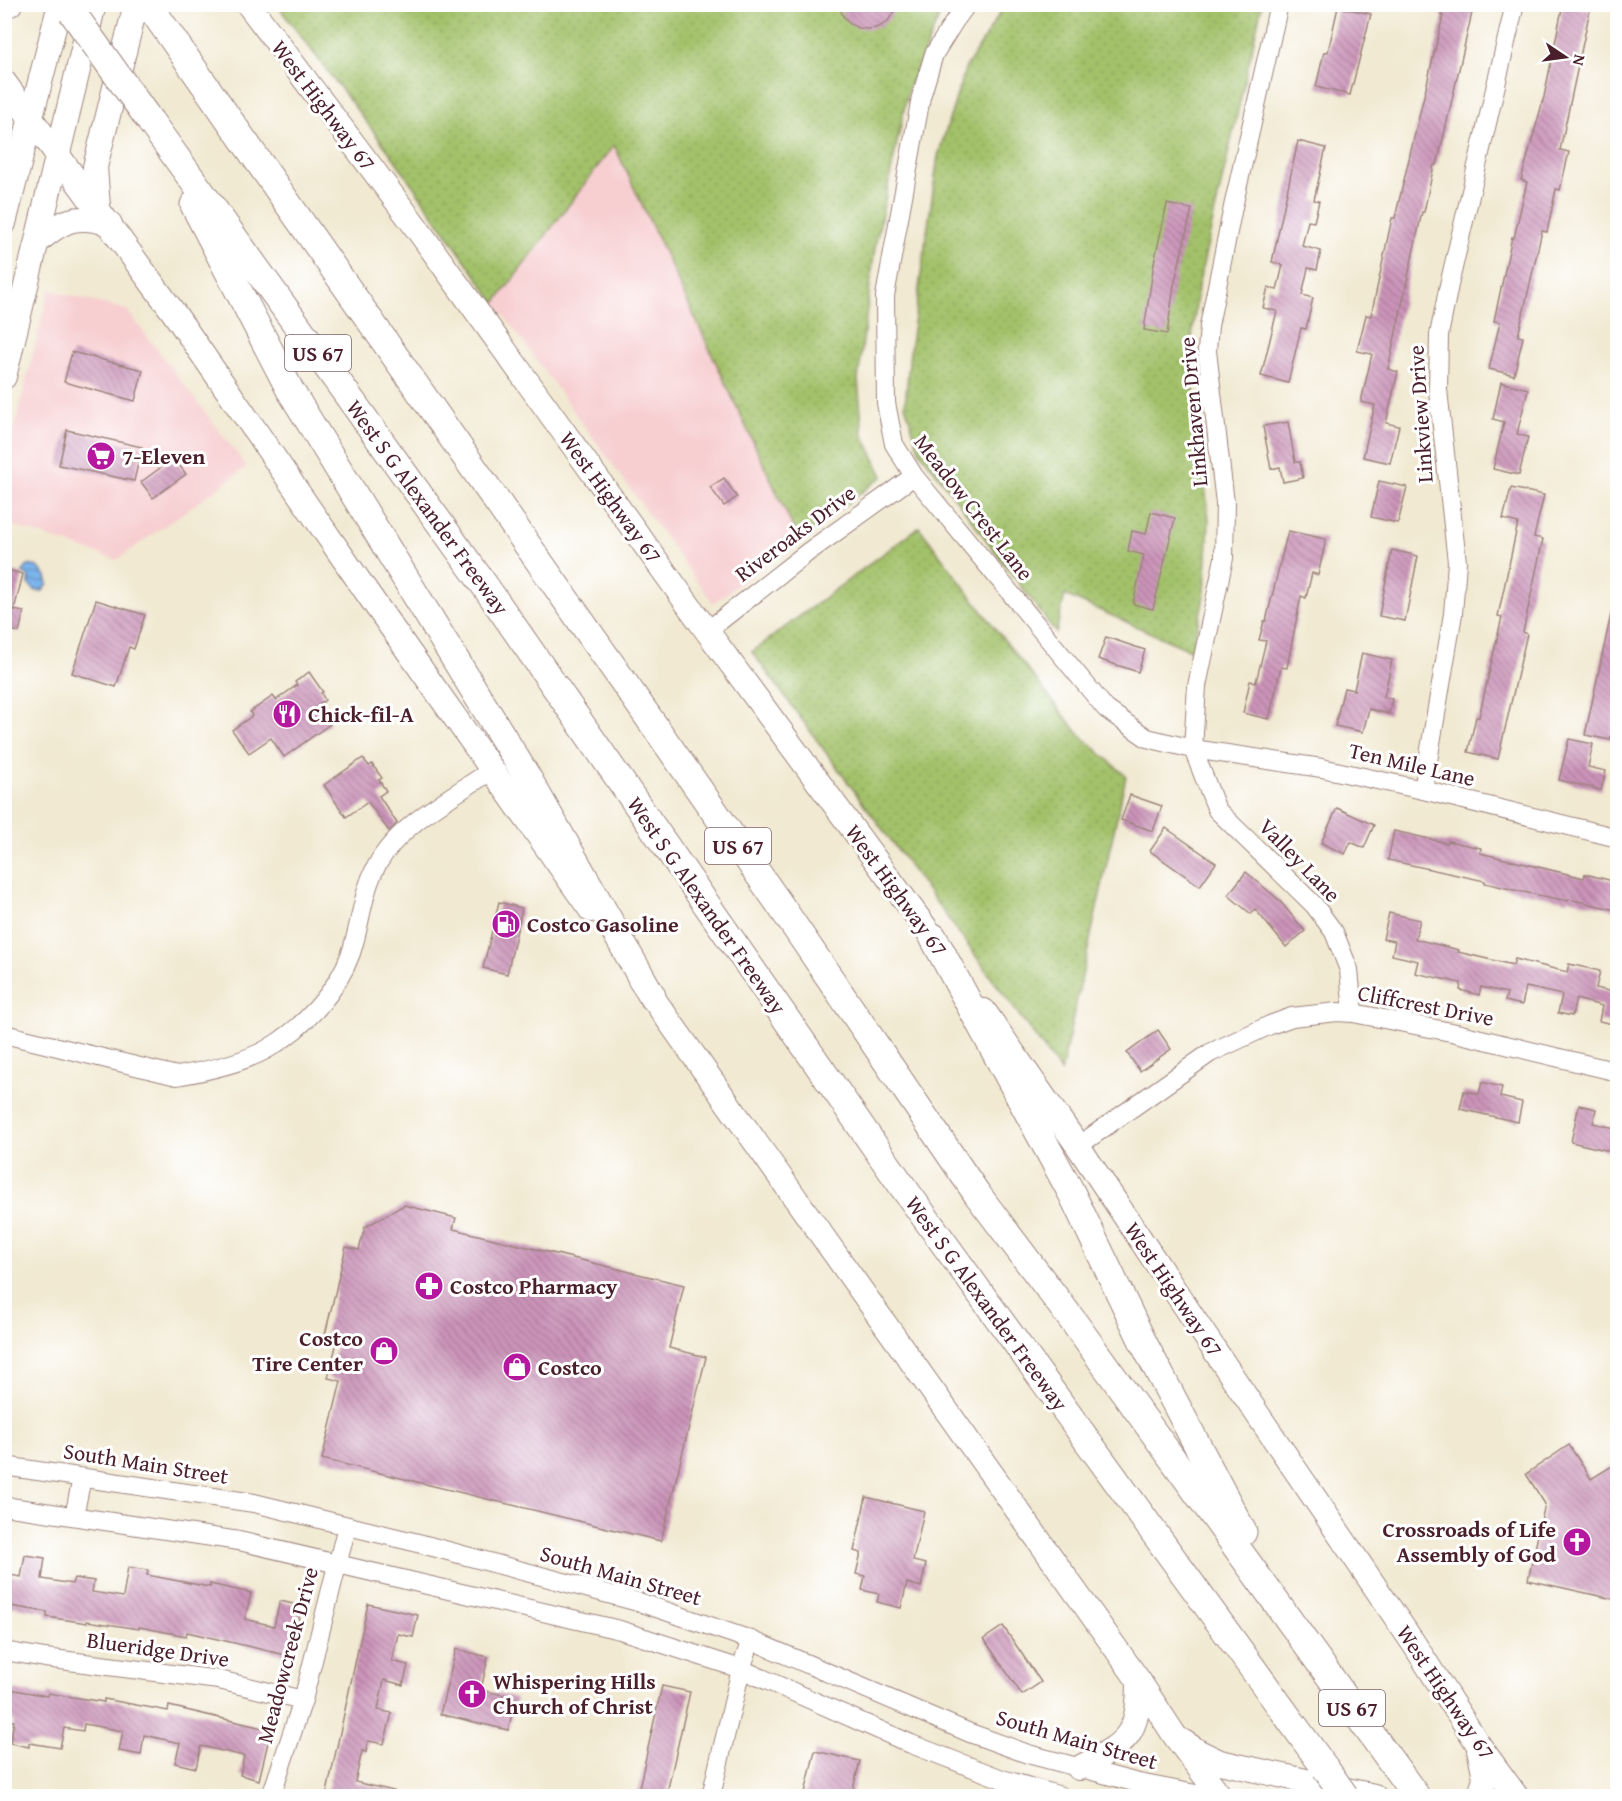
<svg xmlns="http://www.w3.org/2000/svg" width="1622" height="1801" font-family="'Gentium Book Plus',serif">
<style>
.built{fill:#f7cfd1}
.grass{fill:url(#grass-dots);stroke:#76704a;stroke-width:1.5}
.water{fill:url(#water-rules);stroke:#636a8c;stroke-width:1.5}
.building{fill:url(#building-back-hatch)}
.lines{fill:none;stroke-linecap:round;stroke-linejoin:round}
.minor-casing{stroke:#9e847e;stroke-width:20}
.major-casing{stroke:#9e847e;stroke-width:26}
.highway-casing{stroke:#9e847e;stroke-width:29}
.minor{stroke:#fff;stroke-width:18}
.major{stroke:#fff;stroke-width:24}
.highway{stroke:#fff;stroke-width:27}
.highway-bridge-casing{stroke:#9e847e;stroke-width:29;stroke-linecap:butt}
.highway-bridge{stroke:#fff;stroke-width:27}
.labels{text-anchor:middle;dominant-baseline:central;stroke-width:6;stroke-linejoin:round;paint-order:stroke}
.shield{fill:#fff;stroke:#80626b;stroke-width:1.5}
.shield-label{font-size:21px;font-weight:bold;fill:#4a1f2b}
.street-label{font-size:22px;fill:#4a1f2b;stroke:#fff}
.poi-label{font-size:22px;font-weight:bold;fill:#4a1f2b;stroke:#fff;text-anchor:start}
</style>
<defs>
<pattern id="grass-dots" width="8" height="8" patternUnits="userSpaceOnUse" patternTransform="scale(1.5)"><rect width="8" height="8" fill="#a2c169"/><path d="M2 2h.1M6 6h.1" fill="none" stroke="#8da55b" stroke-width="1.8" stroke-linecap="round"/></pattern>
<pattern id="water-rules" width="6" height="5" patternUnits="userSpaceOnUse" patternTransform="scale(1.5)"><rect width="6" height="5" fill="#7cb6ed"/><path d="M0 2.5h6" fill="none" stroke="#6893c0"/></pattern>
<pattern id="building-back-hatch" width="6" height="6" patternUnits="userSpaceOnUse" patternTransform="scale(1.5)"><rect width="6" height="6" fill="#cb94b9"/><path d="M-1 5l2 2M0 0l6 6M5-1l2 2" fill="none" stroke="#a77897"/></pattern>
</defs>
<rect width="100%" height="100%" fill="#fff"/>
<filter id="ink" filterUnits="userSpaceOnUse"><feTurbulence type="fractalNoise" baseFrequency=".0167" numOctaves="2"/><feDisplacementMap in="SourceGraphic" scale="12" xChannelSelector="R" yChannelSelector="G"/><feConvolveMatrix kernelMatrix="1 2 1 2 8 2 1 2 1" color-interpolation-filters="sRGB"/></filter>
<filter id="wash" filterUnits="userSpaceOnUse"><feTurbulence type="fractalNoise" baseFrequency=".008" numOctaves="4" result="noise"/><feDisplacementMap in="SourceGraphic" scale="24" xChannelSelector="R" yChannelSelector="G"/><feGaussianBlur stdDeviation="1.35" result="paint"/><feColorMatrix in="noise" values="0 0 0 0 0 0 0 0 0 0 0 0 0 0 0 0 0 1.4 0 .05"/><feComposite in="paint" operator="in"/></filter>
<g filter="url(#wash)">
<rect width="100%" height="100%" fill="#f1e9d1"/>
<g class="built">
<polygon points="614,144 799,540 713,603 495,303"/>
<polygon points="49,290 127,310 247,467 117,560 5,523 5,464"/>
</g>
<g class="grass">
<polygon points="277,5 944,5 908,91 875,247 858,380 863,435 883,476 799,540 614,145 495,303 393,157"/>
<polygon points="1005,5 1262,5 1198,286 1190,355 1209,520 1205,593 1192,651 1065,595 1056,633 919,450 905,405 910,351 938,156 965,69"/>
<polygon points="919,527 998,632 1079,734 1126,776 1061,1072 752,652"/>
</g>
<polygon class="water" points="28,565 38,567 46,576 48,584 43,591 36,591 29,585 29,578 23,572"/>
<g id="blocks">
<g class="building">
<polygon points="838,4 899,4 888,21 879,27 869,29 859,28 850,24 843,16"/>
<polygon points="1444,4 1474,4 1437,165 1434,165 1424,212 1422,212 1388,369 1398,372 1386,423 1399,426 1390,463 1363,457 1375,405 1361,402 1372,354 1357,351 1366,315 1371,316 1392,218 1395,218 1443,16 1441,16"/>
<polygon points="1563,4 1590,10 1560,150 1569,152 1560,190 1556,189 1547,232 1542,231 1518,336 1523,337 1514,375 1489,369 1500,322 1494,321 1512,237 1514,238 1527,182 1521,180 1544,97"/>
<polygon points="1338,7 1371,14 1350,95 1316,87 1324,52 1328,52"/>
<polygon points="1298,141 1326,148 1314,200 1319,201 1314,222 1308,221 1302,246 1321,251 1317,270 1308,268 1302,295 1313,298 1306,329 1301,328 1288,383 1261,376 1277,311 1263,308 1268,287 1277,290 1283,265 1272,262"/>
<polygon points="1167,204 1192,209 1174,285 1167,334 1144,330 1154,263"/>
<polygon points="72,352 143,370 135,401 64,382"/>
<polygon points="1501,382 1528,389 1517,434 1528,437 1519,475 1493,469 1504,422 1493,419"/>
<polygon points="1288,422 1295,462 1300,462 1303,478 1283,482 1280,467 1271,469 1263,426"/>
<polygon points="67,430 142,447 134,481 59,465"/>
<polygon points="174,458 186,474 153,498 141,482"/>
<polygon points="724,478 737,497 724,506 710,487"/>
<polygon points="1379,481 1407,487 1398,523 1371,517"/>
<polygon points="1511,488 1544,495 1534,537 1543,539 1523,632 1527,634 1498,759 1468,752 1476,717 1479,717 1502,617 1498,616 1518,523 1503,519"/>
<polygon points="1151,512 1175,518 1153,609 1133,604 1144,555 1128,551 1132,531 1146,534"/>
<polygon points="1288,531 1326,539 1318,575 1312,573 1306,598 1301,596 1287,668 1281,667 1269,719 1243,713 1250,681 1256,682 1266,641 1259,640 1264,621 1266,621"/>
<polygon points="1392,550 1418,556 1405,621 1379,616"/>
<polygon points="4,569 23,574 14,610 24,612 19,632 4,628"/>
<polygon points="96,600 145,615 134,649 129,647 116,687 72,673"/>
<polygon points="1612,610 1617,611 1617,706 1610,740 1585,735"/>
<polygon points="1106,637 1145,650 1138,672 1098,659"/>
<polygon points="1362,653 1392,660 1384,697 1392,699 1389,714 1369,709 1363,732 1335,726 1344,688 1354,690"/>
<polygon points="309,672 323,692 321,693 325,700 317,706 330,724 284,757 271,738 249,753 232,730 252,716 250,712 273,696 276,700 297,685 295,682"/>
<polygon points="1569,739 1593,744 1588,767 1606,771 1601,790 1559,780"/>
<polygon points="363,758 369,766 372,764 382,778 379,780 386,791 379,796 397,823 389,831 368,802 346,817 324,785"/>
<polygon points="1130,795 1162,806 1153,831 1121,820"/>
<polygon points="1337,808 1374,825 1364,848 1351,842 1345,854 1321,843"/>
<polygon points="1166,828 1216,863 1200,886 1150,851"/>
<polygon points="1394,831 1447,843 1448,841 1481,848 1480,853 1584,878 1585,874 1617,882 1616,910 1569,899 1568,901 1523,892 1485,883 1485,881 1388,860"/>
<polygon points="1246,872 1279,900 1305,931 1286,947 1255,909 1251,914 1228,895"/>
<polygon points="499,902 522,908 507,974 483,968"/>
<polygon points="1389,913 1420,920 1415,939 1459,950 1458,952 1513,965 1515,959 1567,972 1569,964 1600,971 1596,988 1617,993 1617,1025 1599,1021 1602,1006 1576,999 1572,1016 1558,1013 1562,995 1526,987 1522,1005 1505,1001 1507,993 1481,987 1479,995 1460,990 1461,983 1415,973 1418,961 1392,955 1395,941 1383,939"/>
<polygon points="1158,1030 1171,1049 1140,1071 1127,1053"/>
<polygon points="1482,1082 1502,1087 1500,1097 1522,1102 1518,1122 1460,1109 1464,1091 1479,1094"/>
<polygon points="1579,1105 1596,1109 1593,1123 1615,1128 1610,1151 1571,1142"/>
<polygon points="404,1205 456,1218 453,1229 684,1285 669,1348 706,1357 661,1541 322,1459 341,1381 328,1378 337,1342 324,1339 346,1247 359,1250 365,1227"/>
<polygon points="1569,1445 1591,1479 1612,1466 1617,1475 1617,1600 1528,1580 1545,1504 1526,1474"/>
<polygon points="866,1497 924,1511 913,1561 926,1564 921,1587 907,1583 901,1608 877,1602 879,1594 862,1590 865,1576 856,1574 861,1553 854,1551"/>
<polygon points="25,1555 45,1558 42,1579 72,1584 74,1578 94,1581 92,1592 123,1597 128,1567 148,1570 147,1575 210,1587 210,1584 251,1593 245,1619 274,1626 280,1601 302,1606 290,1656 187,1632 186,1636 139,1627 139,1629 87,1621 87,1623 47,1617 47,1612 4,1605 4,1574 21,1577"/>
<polygon points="368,1604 418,1615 413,1637 398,1634 392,1661 408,1665 403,1685 384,1680 378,1710 392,1713 384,1744 368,1741 366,1752 362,1751 355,1782 394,1791 394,1797 326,1797"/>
<polygon points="1003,1626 1041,1682 1022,1695 984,1639"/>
<polygon points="456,1649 488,1657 481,1690 516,1698 508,1730 440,1714"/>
<polygon points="662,1686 690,1692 666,1797 637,1797"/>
<polygon points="4,1688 47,1696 48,1693 104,1702 104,1699 168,1711 169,1706 271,1730 259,1780 240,1775 244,1756 201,1746 196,1768 175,1763 180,1743 144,1735 141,1755 119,1751 123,1731 84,1724 83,1731 64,1728 60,1748 29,1743 29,1747 10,1743 14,1721 4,1719"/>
<polygon points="815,1751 860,1761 851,1797 804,1797"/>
</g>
</g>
</g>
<g filter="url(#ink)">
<use href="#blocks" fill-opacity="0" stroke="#9e847e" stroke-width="1.5"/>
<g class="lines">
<g class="minor-casing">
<g id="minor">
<polyline points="967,4 954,22 934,54 921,97 885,296 886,403 894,444 914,476 1106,709 1147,738 1193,749 1322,768 1423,790 1618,838"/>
<polyline points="1279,4 1233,207 1209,326 1207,351 1225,503 1224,558 1197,686 1193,749 1217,810 1314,905 1334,932 1349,970 1353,1013"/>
<polyline points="707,631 808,552 914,476"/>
<polyline points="1423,790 1453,614 1457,562 1438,390 1439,335 1449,285 1515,4"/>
<path d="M4,1034L177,1076C206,1071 244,1063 269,1048C304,1027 337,992 351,953C361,924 362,892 377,865C399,824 454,796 492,770"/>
<polyline points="1078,1146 1210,1053 1270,1025 1292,1017 1337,1012 1353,1013 1456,1033 1618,1072"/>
<polyline points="4,1466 254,1503 418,1543 642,1603 751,1640 970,1733 1028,1754 1134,1782 1206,1796"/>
<polyline points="4,1506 239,1541 620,1630 741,1669 911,1744 1002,1779 1061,1796"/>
<polyline points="74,1516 82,1478"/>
<polyline points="4,1651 45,1658 219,1680 303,1700"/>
<polyline points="271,1796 303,1700 347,1526"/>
<polyline points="711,1796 741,1669 751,1640"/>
</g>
</g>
<g class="major-casing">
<g id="major">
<polyline points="248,4 413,223 707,631 944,953"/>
<polyline points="4,6 10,4"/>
<polyline points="4,82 174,313 375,604 591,910"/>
<polyline points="98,207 95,167 136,4"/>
<polyline points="4,223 60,4"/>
<path d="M38,241C63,220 77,213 110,224"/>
<polyline points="4,377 94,4"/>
<polyline points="640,980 1139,1681 1175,1736 1220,1796"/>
<polyline points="984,1011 1078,1146 1258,1415 1414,1644 1478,1744 1516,1796"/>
<polyline points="1182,1741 1199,1752 1220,1762 1374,1796"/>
<polyline points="1479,1749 1485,1777 1480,1796"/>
<path d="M1079,1768C1126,1743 1139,1737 1139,1681"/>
</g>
</g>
<g class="highway-casing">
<g id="highway">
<polyline points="148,4 780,905 977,1194 1073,1321 1416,1796"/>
<polyline points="150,121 485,586 903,1187 1325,1768"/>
<polyline points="194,205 290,390 526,775 652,996"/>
<polyline points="933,937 1071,1192 1143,1342 1243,1532"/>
</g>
</g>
<use href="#minor" class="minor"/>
<use href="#major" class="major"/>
<use href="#highway" class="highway"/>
<g class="highway-bridge-casing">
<g id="highway-bridge">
<polyline points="72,12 150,121"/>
<polyline points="1325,1768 1345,1796"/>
</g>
</g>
<use href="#highway-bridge" class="highway-bridge"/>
</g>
</g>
<defs>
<g id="supermarket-disc" transform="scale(1.5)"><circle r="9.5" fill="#b5179e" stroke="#fff"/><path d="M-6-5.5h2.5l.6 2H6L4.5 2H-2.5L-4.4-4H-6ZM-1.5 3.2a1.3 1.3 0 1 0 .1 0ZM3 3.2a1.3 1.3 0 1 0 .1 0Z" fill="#fff"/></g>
<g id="restaurant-disc" transform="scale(1.5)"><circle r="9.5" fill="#b5179e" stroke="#fff"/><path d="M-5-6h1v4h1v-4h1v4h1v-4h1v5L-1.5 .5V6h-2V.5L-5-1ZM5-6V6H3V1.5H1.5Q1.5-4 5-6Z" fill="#fff"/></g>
<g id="fuel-disc" transform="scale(1.5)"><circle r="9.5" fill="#b5179e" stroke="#fff"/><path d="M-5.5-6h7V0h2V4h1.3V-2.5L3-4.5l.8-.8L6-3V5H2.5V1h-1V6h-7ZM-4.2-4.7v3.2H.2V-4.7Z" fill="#fff"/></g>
<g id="pharmacy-disc" transform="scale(1.5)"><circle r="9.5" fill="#b5179e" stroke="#fff"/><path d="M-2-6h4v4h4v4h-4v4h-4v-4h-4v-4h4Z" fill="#fff"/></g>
<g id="shop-disc" transform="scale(1.5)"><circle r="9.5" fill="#b5179e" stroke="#fff"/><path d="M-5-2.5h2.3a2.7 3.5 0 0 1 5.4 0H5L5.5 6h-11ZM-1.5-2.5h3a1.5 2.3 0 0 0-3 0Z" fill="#fff"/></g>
<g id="church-disc" transform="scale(1.5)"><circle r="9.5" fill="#b5179e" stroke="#fff"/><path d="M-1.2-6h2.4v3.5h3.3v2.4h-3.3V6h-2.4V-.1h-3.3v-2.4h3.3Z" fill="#fff"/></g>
</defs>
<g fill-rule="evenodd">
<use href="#supermarket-disc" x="101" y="456"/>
<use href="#restaurant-disc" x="287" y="714"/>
<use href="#fuel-disc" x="506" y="924"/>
<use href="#pharmacy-disc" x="429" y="1286"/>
<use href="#shop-disc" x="384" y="1351"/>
<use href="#shop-disc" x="517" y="1367"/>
<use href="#church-disc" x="1577" y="1542"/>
<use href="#church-disc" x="472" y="1694"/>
</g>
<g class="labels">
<g class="shield">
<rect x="285" y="335" width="66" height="36" rx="4.5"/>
<rect x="705" y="828" width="66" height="36" rx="4.5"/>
<rect x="1319" y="1690" width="66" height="36" rx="4.5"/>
</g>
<g class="shield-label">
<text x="318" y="353">US 67</text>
<text x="738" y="846">US 67</text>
<text x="1352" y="1708">US 67</text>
</g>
<g class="street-label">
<text transform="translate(324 105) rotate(53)">West Highway 67</text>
<text transform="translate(1193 412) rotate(-95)">Linkhaven Drive</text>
<text transform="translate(1420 414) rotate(-94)">Linkview Drive</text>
<text transform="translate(611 497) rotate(54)">West Highway 67</text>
<text transform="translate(428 507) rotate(54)">West S G Alexander Freeway</text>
<text transform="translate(974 507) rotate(52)">Meadow Crest Lane</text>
<text transform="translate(795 533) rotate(-37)">Riveroaks Drive</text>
<text transform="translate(1412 764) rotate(13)">Ten Mile Lane</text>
<text transform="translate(1300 860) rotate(46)">Valley Lane</text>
<text transform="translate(897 890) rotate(54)">West Highway 67</text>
<text transform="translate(707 905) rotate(55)">West S G Alexander Freeway</text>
<text transform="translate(1426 1005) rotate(11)">Cliffcrest Drive</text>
<text transform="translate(1174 1289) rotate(56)">West Highway 67</text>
<text transform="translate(987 1303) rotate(54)">West S G Alexander Freeway</text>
<text transform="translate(146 1463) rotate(9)">South Main Street</text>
<text transform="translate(621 1575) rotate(16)">South Main Street</text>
<text transform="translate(158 1649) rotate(8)">Blueridge Drive</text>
<text transform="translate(287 1655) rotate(-75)">Meadowcreek Drive</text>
<text transform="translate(1446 1692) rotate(56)">West Highway 67</text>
<text transform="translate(1077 1739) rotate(16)">South Main Street</text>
</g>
<g class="poi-label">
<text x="122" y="456">7-Eleven</text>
<text x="308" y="714">Chick-fil-A</text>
<text x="527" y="924">Costco Gasoline</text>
<text x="450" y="1286">Costco Pharmacy</text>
<text x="363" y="1338" text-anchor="end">Costco<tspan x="363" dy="25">Tire Center</tspan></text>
<text x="538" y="1367">Costco</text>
<text x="1556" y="1529" text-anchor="end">Crossroads of Life<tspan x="1556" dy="25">Assembly of God</tspan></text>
<text x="493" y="1681">Whispering Hills<tspan x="493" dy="25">Church of Christ</tspan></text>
</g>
</g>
<rect width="1622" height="1801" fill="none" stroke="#fff" stroke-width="24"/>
<g transform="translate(1565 57) rotate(103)" stroke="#ffffff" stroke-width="4.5" paint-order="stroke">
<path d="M0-4.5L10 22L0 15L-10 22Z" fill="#4a1f2b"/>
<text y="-9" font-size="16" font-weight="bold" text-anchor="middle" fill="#4a1f2b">N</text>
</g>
</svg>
